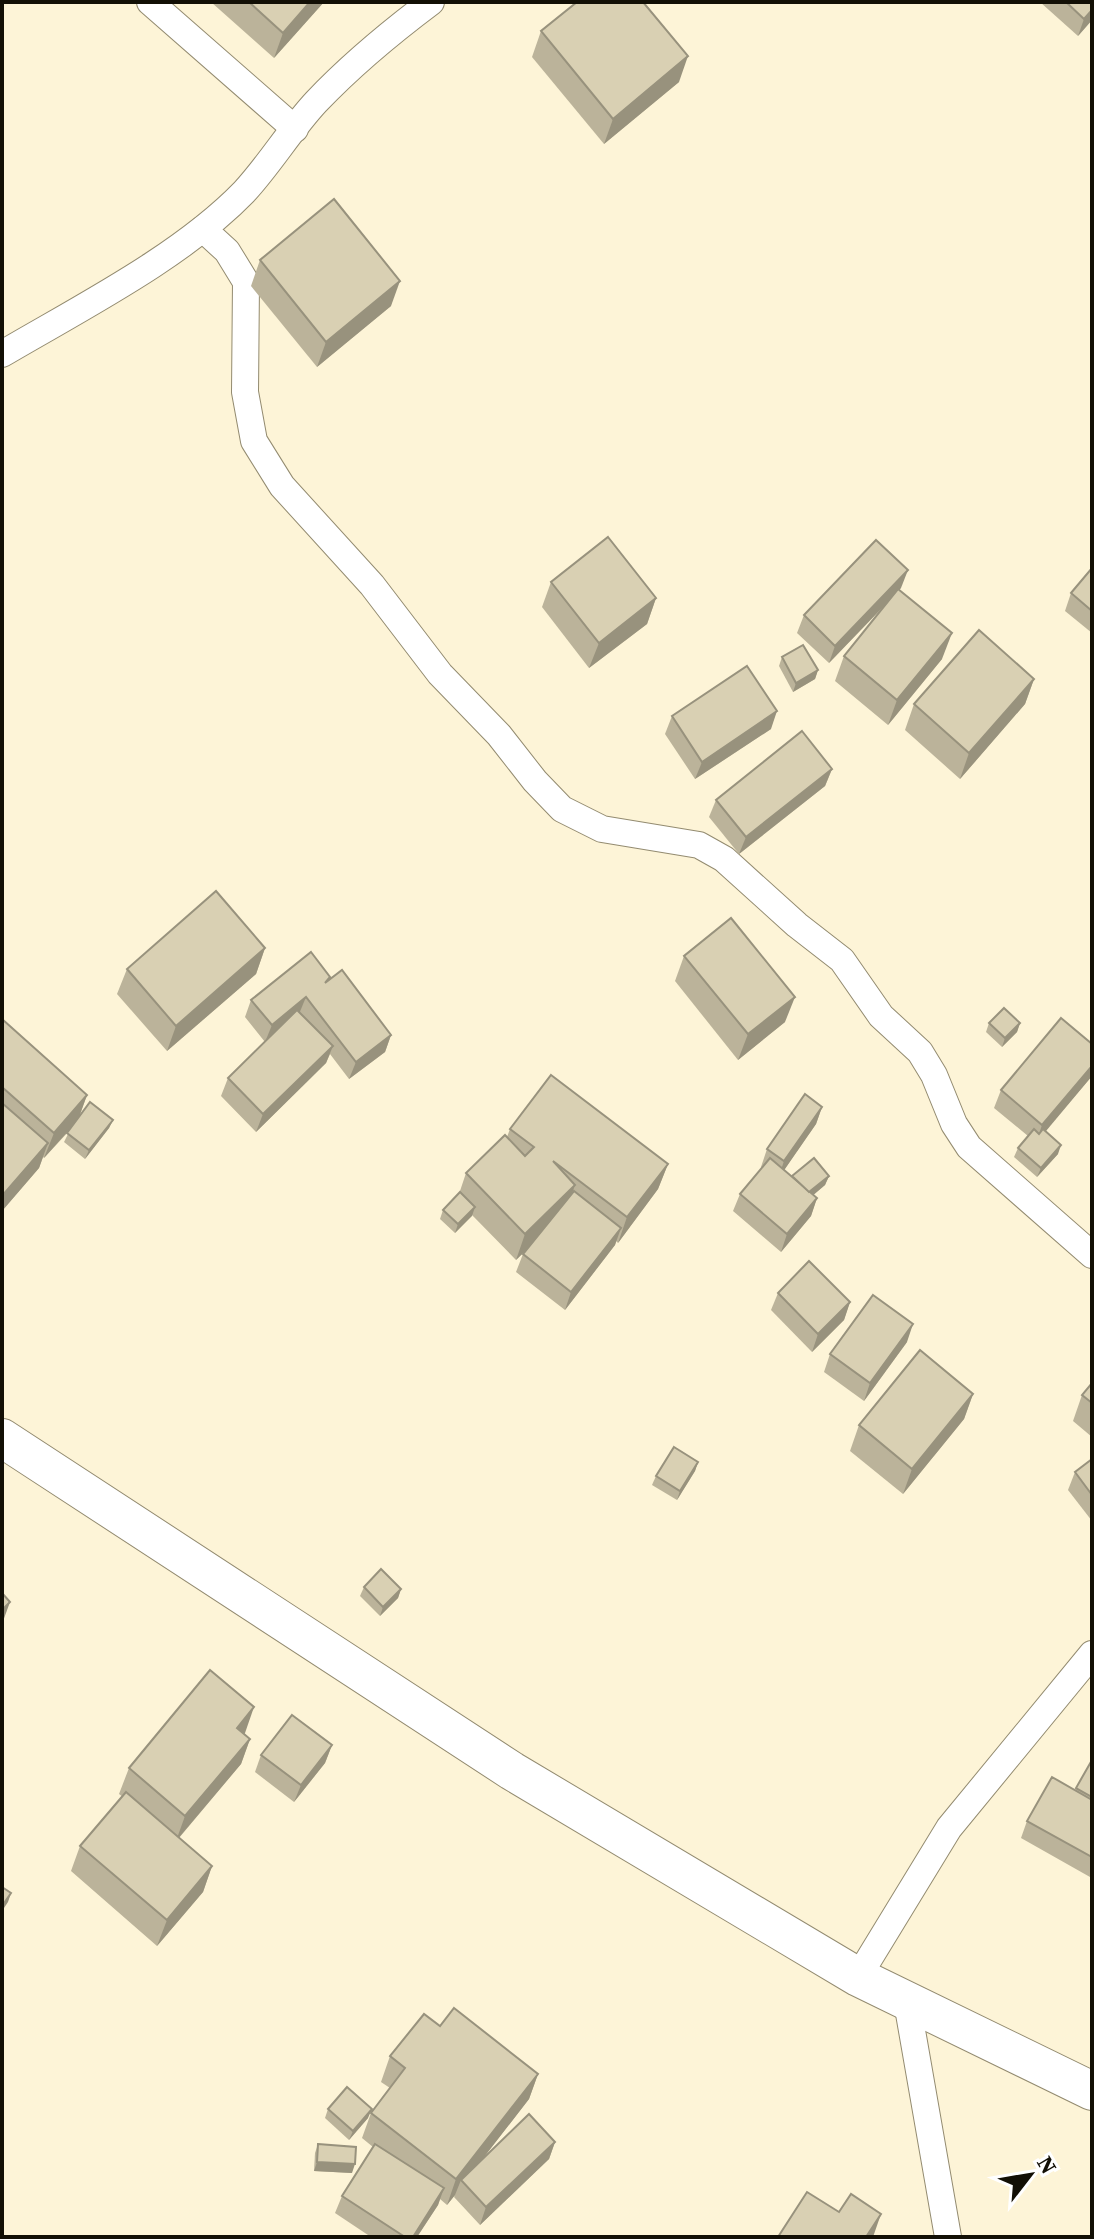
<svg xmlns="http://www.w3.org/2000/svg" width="1094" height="2239" font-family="'Source Serif 4',serif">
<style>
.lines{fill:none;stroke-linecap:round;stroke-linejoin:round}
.street-casing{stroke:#938b70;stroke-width:28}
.secondary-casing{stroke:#938b70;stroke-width:40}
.street{stroke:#fff;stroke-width:26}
.secondary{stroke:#fff;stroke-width:38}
.wall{fill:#bbb39a}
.shaded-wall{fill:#98927d}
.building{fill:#d9d0b3;stroke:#98927d;stroke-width:2}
</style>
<rect width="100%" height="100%" fill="#fdf4d7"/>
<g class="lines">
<g class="street-casing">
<g id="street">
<polyline points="150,2 295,129"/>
<polyline points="203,229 227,251 246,282 245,392 254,441 282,486 372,585 440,674 499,735 535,781 562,809 602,829 699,845 724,859 797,925 842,960 881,1016 920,1052 934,1075 954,1124 969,1147 1092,1255"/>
<path d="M2,354C80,308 181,257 244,192C270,164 290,130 316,102C351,65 391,32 431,2"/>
<polyline points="858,1977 949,1828 1092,1654"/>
<polyline points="907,2002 948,2237"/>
</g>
</g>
<g class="secondary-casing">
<polyline id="secondary" points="2,1438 512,1771 858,1977 1092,2091"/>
</g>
<use href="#street" class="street"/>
<use href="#secondary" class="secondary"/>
</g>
<g class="wall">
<polygon points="211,2 324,2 274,58"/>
<polygon points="1040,2 1092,2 1092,20 1078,36"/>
<polygon points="541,31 679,82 604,144 532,57"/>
<polygon points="260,260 391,306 317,367 251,286"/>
<polygon points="1092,568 1092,633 1065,611 1071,593"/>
<polygon points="551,582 656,598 647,624 589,668 542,607"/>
<polygon points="901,588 899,590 942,659 888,725 835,681 844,656 889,601 829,663 797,633 804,615"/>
<polygon points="782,657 818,670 815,679 793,692 779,666"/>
<polygon points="1034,679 1025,704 960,779 905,730 914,704"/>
<polygon points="672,716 771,729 695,779 665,734"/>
<polygon points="832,769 825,786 739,854 709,817 716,800"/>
<polygon points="265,948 256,974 167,1051 117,994 127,969"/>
<polygon points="684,956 785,1022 738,1060 675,981"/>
<polygon points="329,980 391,1035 385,1052 349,1079 330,1054 326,1063 256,1132 221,1096 228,1078 265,1042 245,1017 251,1000"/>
<polygon points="2,1019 87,1095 79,1117 113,1120 109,1128 85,1159 64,1142 70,1130 44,1158 43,1157 39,1168 2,1211"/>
<polygon points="989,1023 1020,1023 1017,1032 1002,1047 986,1032"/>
<polygon points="1092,1044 1092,1076 1045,1131 1058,1154 1037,1177 1014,1157 1018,1148 1028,1136 994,1108 1001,1090"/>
<polygon points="822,1107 816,1124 784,1170 792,1177 829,1176 825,1185 813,1195 817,1198 811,1216 781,1252 733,1211 740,1194 762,1168 761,1167 767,1149"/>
<polygon points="510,1129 668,1164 658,1189 618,1243 616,1241 615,1245 565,1310 516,1272 523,1254 529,1247 516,1260 472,1215 455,1233 440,1219 443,1210 459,1194 466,1173 507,1137"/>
<polygon points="778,1293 850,1302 844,1320 812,1352 771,1310"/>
<polygon points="907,1342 864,1401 824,1372 830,1354"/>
<polygon points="1092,1383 1092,1437 1073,1421 1082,1395"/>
<polygon points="973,1394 964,1419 903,1494 850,1451 859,1425"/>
<polygon points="1092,1459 1092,1521 1068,1490 1075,1472"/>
<polygon points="698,1462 695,1471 677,1500 652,1485 656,1476"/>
<polygon points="364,1587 401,1589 398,1598 380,1616 360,1596"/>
<polygon points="245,1733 244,1734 250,1739 241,1764 179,1838 212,1866 203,1892 157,1946 71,1871 80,1846 123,1797 119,1794 129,1768"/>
<polygon points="332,1745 325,1763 294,1802 255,1772 261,1755"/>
<polygon points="1092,1760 1092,1873 1090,1877 1021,1838 1027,1821 1075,1790"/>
<polygon points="440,2026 538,2074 529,2099 483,2158 555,2142 549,2159 480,2225 454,2197 455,2195 447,2205 440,2199 438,2205 417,2237 371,2237 335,2213 342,2196 373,2147 362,2138 371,2113 390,2088 381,2082 390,2056"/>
<polygon points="328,2109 368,2118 349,2140 325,2118"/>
<polygon points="318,2144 352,2173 314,2171 315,2153"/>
</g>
<g class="shaded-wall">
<polygon points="310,2 324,2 274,58 283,33"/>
<polygon points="1092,10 1092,20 1078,36 1084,19"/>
<polygon points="688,56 679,82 604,144 613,119"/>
<polygon points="400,281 391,306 317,367 326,342"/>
<polygon points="908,570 901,588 829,663 835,646"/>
<polygon points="656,598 647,624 589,668 599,643"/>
<polygon points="952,633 942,659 888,725 897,700"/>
<polygon points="818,670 815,679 793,692 796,683"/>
<polygon points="1034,679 1025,704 960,779 969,753"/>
<polygon points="777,711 771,729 695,779 702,762"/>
<polygon points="832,769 825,786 739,854 746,837"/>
<polygon points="265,948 256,974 167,1051 176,1026"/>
<polygon points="306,997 299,1014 265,1042 272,1025"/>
<polygon points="795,997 785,1022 738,1060 748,1034"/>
<polygon points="1020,1023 1017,1032 1002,1047 1005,1038"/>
<polygon points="391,1035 385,1052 349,1079 356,1062"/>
<polygon points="333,1046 326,1063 256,1132 263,1114"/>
<polygon points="1092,1066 1092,1076 1036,1143 1042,1125"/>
<polygon points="87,1095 78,1120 44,1158 54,1133"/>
<polygon points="822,1107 816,1124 778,1179 784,1161"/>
<polygon points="113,1120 109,1128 85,1159 89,1150"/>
<polygon points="48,1143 39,1168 2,1211 2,1196"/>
<polygon points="1061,1145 1058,1154 1037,1177 1041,1168"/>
<polygon points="668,1164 658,1189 618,1243 627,1217"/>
<polygon points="829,1176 825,1185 804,1203 807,1194"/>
<polygon points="575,1185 566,1211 516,1260 525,1234"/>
<polygon points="817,1198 811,1216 781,1252 787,1234"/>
<polygon points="475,1207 472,1216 455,1233 458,1224"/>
<polygon points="621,1228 615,1245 565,1310 571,1292"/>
<polygon points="850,1302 844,1320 812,1352 818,1334"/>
<polygon points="913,1324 907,1342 864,1401 870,1383"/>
<polygon points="973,1394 964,1419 903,1494 912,1469"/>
<polygon points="698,1462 695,1471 677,1500 680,1491"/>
<polygon points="401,1589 398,1598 380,1616 383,1607"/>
<polygon points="10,1602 2,1624 2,1610"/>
<polygon points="254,1707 245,1733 228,1753 237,1728"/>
<polygon points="250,1739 241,1764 176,1841 185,1816"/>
<polygon points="332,1745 325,1763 294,1802 301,1785"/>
<polygon points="212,1866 203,1892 157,1946 167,1920"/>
<polygon points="11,1893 8,1902 2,1911 2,1906"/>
<polygon points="538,2074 529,2099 464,2183 461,2180 455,2195 447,2205 456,2179"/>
<polygon points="372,2109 368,2118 349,2140 353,2131"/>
<polygon points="555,2142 549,2159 480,2225 486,2207"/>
<polygon points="317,2162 355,2164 352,2173 314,2171"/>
<polygon points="444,2188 438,2205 417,2237 413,2237"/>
<polygon points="881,2214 873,2237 866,2237"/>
</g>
<g class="building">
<polygon points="249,2 310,2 283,33"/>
<polygon points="577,2 643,2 688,56 613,119 541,31"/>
<polygon points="1066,2 1092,2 1092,10 1084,19"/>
<polygon points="334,199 400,281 326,342 260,260"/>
<polygon points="608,537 656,598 599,643 551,582"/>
<polygon points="876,540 908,570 835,646 804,615"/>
<polygon points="1092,568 1092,611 1071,593"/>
<polygon points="898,589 952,633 897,700 844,656"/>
<polygon points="979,630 1034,679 969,753 914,704"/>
<polygon points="803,645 818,670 796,683 782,657"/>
<polygon points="747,666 777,711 702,762 672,716"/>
<polygon points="802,731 832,769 746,837 716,800"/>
<polygon points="216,891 265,948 176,1026 127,969"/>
<polygon points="731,918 795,997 748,1034 684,956"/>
<polygon points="311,952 330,977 325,983 342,970 391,1035 356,1062 306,997 272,1025 251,1000"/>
<polygon points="1004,1008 1020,1023 1005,1038 989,1023"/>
<polygon points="297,1010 333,1046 263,1114 228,1078"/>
<polygon points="1061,1018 1092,1044 1092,1066 1042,1125 1001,1090"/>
<polygon points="2,1019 87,1095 54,1133 2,1087"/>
<polygon points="551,1075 668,1164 627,1217 553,1161 575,1185 525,1234 466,1173 505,1135 525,1156 534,1147 510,1129"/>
<polygon points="805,1094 822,1107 784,1161 767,1149"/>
<polygon points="90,1102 113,1120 89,1150 67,1133"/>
<polygon points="2,1103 48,1143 2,1196"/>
<polygon points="1034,1129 1039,1134 1043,1129 1061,1145 1041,1168 1018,1148"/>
<polygon points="770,1158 817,1198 787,1234 740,1194"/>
<polygon points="814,1158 829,1176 809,1192 792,1176"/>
<polygon points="574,1191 621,1228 571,1292 523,1254"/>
<polygon points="460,1192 475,1207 458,1224 443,1210"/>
<polygon points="809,1261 850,1302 818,1334 778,1293"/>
<polygon points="873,1295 913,1324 870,1383 830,1354"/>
<polygon points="920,1350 973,1394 912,1469 859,1425"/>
<polygon points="1092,1383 1092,1403 1082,1395"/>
<polygon points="674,1447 698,1462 680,1491 656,1476"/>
<polygon points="1092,1459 1092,1495 1075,1472"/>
<polygon points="381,1569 401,1589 383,1607 364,1587"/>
<polygon points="2,1593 10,1602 2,1610"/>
<polygon points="210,1670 254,1707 237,1728 250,1739 185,1816 129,1768"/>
<polygon points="292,1715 332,1745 301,1785 261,1755"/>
<polygon points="1092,1760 1092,1797 1076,1788"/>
<polygon points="1052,1777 1092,1800 1092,1857 1027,1821"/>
<polygon points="126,1792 212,1866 167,1920 80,1846"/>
<polygon points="2,1887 11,1893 2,1906"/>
<polygon points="454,2008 538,2074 456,2179 371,2113 405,2068 390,2056 424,2014 440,2026"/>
<polygon points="347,2087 372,2109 353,2131 328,2109"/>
<polygon points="529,2114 555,2142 486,2207 461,2180"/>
<polygon points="318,2144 356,2147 355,2164 317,2162"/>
<polygon points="375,2144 444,2188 413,2237 405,2237 342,2196"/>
<polygon points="807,2192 839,2212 851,2194 881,2214 866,2237 778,2237"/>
</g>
<rect width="1094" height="2239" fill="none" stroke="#120f05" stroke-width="8"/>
<g transform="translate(1030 2175) rotate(59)" stroke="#ffffff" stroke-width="6" paint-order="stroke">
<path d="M0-6L14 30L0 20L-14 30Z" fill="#120f05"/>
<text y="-12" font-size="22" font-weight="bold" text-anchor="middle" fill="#120f05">N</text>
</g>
</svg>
